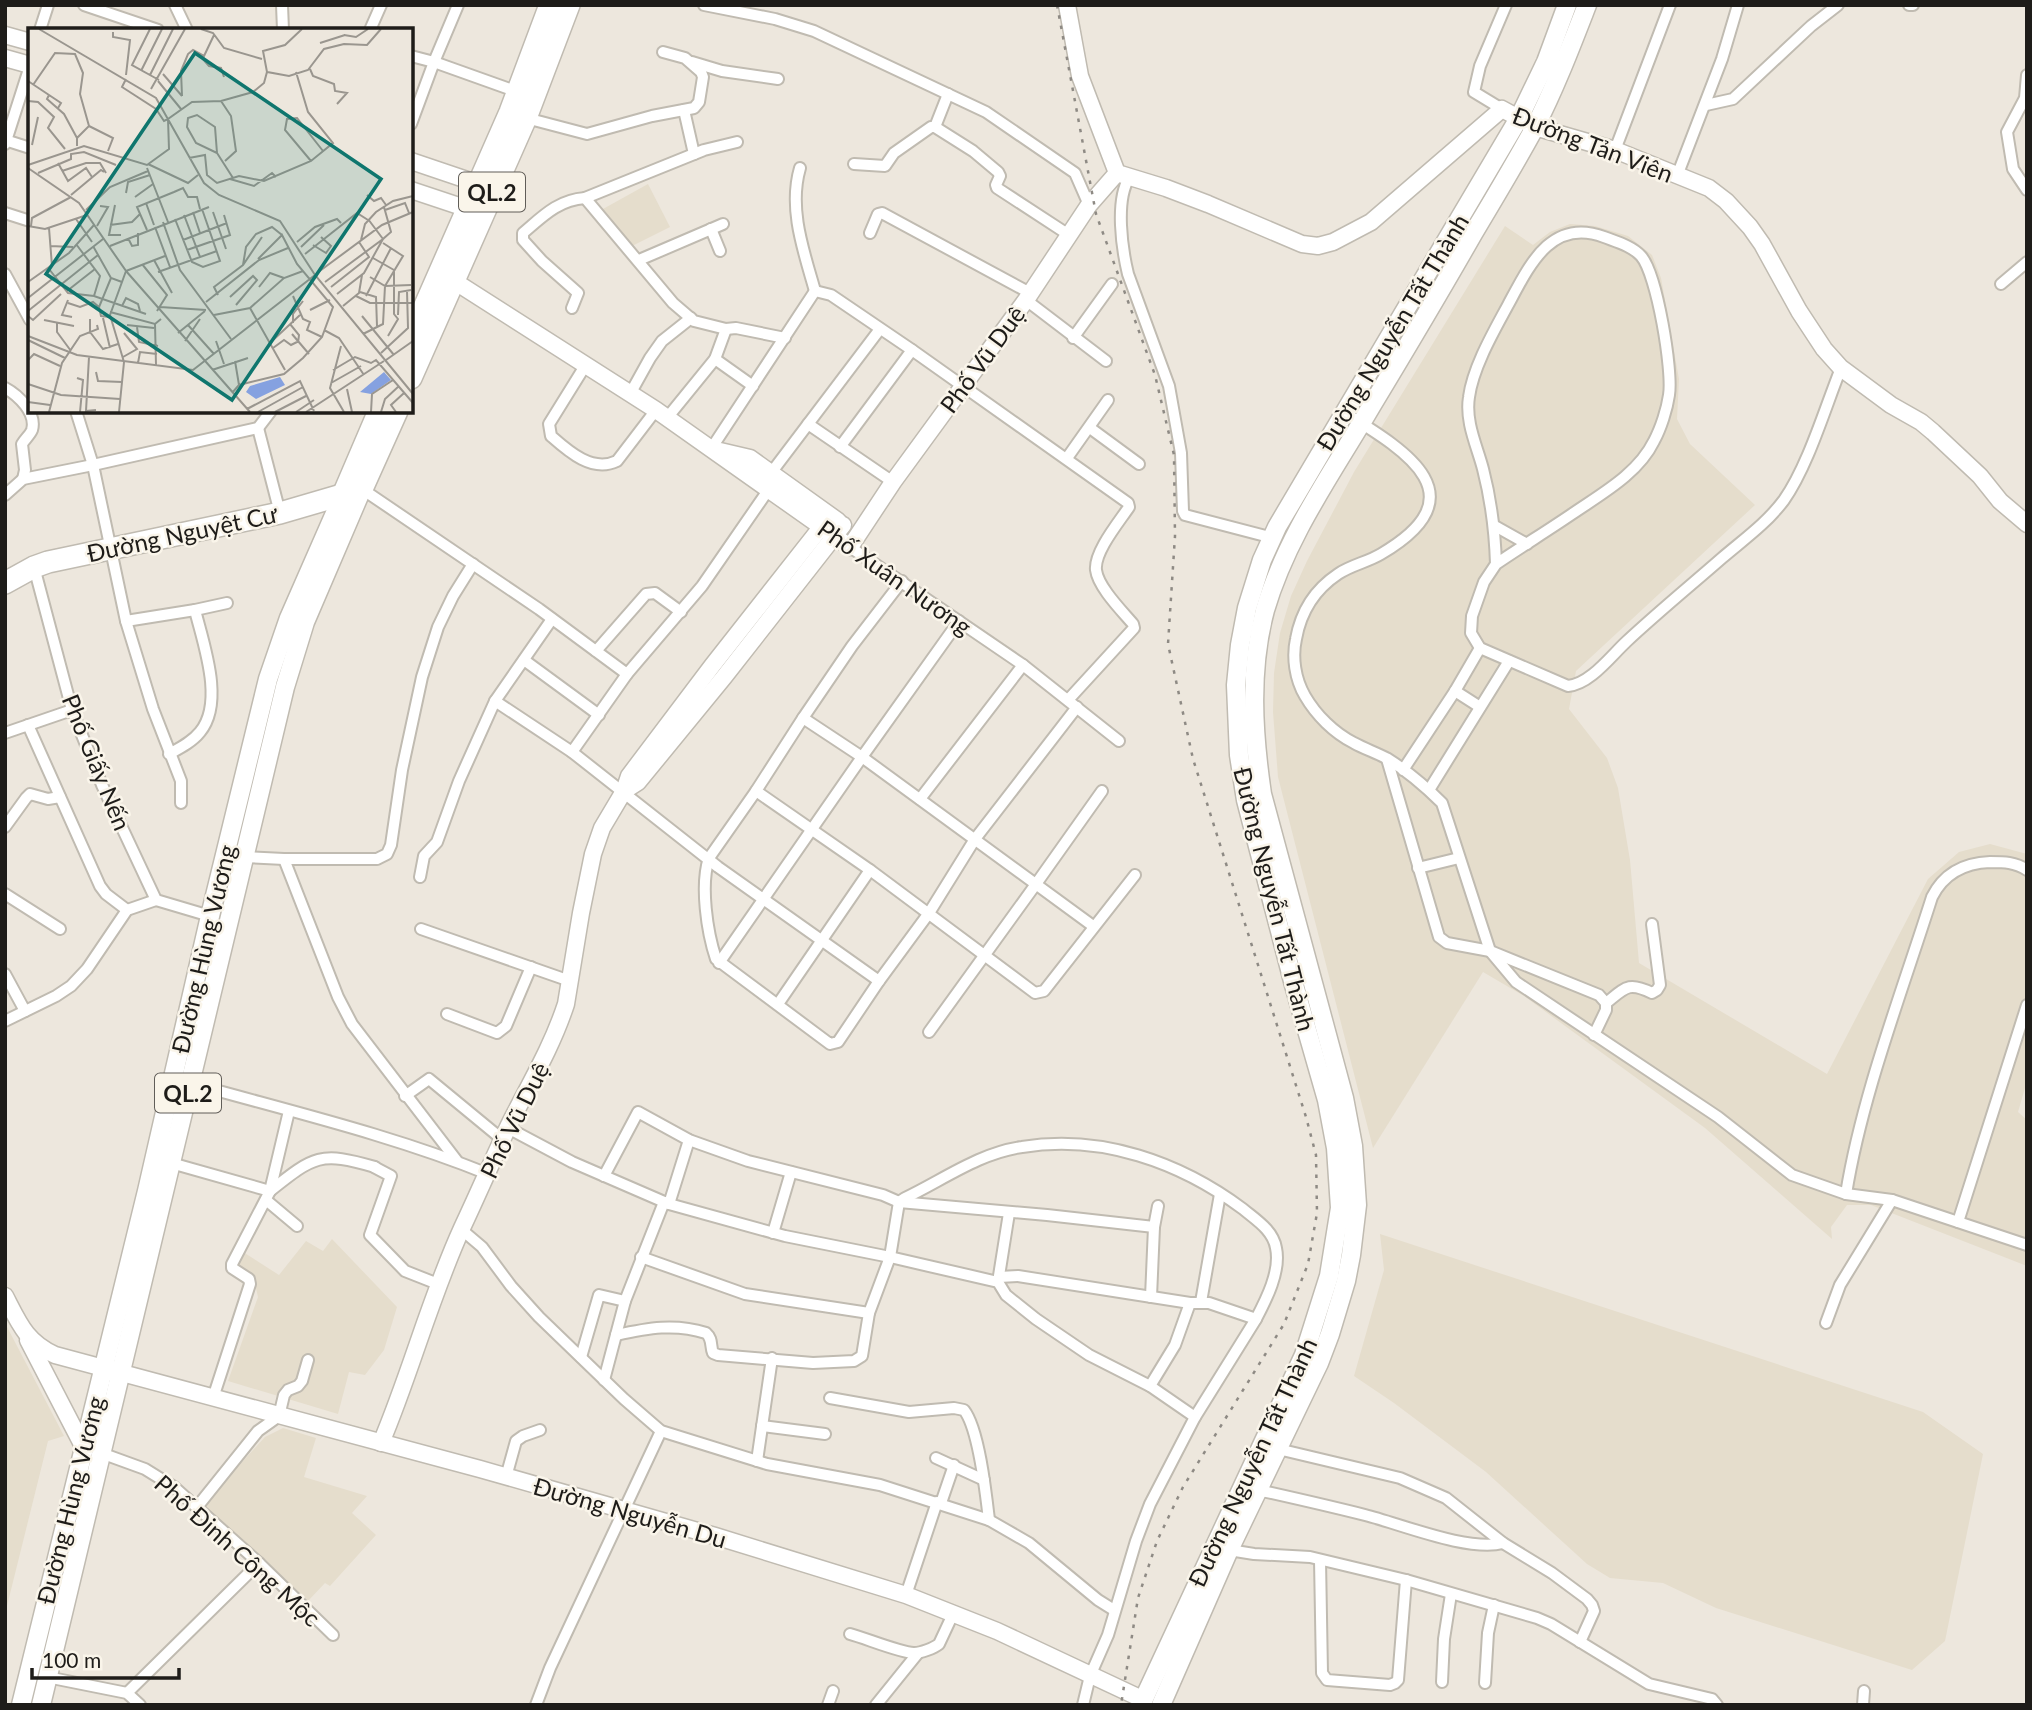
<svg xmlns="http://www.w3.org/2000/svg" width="2032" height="1710" font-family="Lato,sans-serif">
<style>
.built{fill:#e5ddcc}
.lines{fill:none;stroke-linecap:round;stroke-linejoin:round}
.street-casing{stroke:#c0bbb1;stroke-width:14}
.secondary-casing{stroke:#c0bbb1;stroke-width:19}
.primary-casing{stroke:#c0bbb1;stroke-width:21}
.highway-casing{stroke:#c0bbb1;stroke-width:24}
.street{stroke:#fff;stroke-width:10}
.secondary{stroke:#fff;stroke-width:16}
.primary{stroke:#fff;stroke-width:18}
.highway{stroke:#fff;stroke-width:21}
.rail{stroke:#8e8a84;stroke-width:2.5;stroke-dasharray:3.5 7;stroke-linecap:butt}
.labels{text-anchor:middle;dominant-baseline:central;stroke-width:5;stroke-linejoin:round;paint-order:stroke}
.shield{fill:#faf5ea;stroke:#605d58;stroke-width:2}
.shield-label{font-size:23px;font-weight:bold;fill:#1e1c19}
.street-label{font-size:24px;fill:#1e1c19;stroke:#faf5ea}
.inset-road{fill:none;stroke:#9a968f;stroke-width:2}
.view{fill:#0f766e;fill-opacity:0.15;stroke:#0f766e;stroke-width:3.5}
.inset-edge{fill:none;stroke:#1e1c19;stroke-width:3.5}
</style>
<rect width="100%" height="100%" fill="#ede7dd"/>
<g class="built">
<polygon points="648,184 670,227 632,246 603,209"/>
<polygon points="1570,224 1595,226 1628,236 1652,255 1661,278 1679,379 1677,419 1690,444 1755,505 1576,671 1569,709 1607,758 1618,788 1630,860 1639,963 1827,1074 1928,879 1959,852 1990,844 2027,854 2027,1081 2018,1112 2027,1120 2027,1266 1871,1205 1847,1205 1831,1227 1832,1239 1705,1128 1524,996 1483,972 1373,1148 1278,777 1273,712 1274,673 1280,633 1291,596 1307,561 1354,472 1505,226 1533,245 1550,232"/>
<polygon points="1380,1234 1923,1412 1983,1454 1945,1641 1912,1670 1716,1608 1663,1583 1610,1578 1587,1564 1486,1472 1394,1403 1354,1376 1384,1270"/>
<polygon points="332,1239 397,1307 384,1350 365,1375 349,1372 338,1414 228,1381 258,1297 255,1284 236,1264 240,1250 279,1275 306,1241 323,1251"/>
<polygon points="5,1323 64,1436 48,1441 5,1614"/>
<polygon points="283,1428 316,1438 304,1477 367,1496 352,1513 376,1535 330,1586 325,1583 308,1601 203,1505 265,1437"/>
</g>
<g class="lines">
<g class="street-casing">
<g id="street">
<polyline points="84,5 158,30"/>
<polyline points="175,5 187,30"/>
<polyline points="282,5 283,30"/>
<polyline points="704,5 775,19 814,31 986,112 1075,173 1089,205"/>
<polyline points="1909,5 1913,5"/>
<polyline points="40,30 48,5"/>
<polyline points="370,30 381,5"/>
<polyline points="411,56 434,62 518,92"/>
<polyline points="692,62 722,71 778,79"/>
<polyline points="2027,75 2025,98 2007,132 2013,169 2027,190"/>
<polyline points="1706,105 1733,99 1811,26 1838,5"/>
<polyline points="1502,109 1474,92 1480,66 1506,5"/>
<polyline points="684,110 694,154"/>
<polyline points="526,118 587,134 652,116 694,108 699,102 703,77 701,72 685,58 663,52"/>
<polyline points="411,124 434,62 458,5"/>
<polyline points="935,127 948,94"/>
<polyline points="5,140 30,148"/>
<polyline points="5,144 30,66"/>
<polyline points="1615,150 1670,5"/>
<polyline points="854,164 885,166 894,153 931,127 935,127 973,151 998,172 1000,176 996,185 997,188 1069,235"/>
<path d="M800,168C788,209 804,252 815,291"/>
<polyline points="1677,176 1722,59 1738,5"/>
<path d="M1129,178C1115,201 1122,249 1128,274L1169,386L1181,453L1183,511L1185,515L1273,538"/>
<polyline points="585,198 673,303 694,321 726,329 736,328 785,338"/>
<polyline points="5,213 30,221"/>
<polyline points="711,229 720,251"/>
<polyline points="870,233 878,214 882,213 1030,293"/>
<polyline points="639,260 723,224"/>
<polyline points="5,274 30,320"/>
<polyline points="2001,284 2027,262"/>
<polyline points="1026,300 1106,361"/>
<path d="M572,308L578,293L542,261L523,240V233C543,216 558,200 585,198L704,150L737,142"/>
<polyline points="1073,338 1112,284"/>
<polyline points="715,359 753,386"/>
<path d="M585,366L549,424L551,436C568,451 592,473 617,461L656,410"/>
<path d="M5,388C18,395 37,413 32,430C30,435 25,439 22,444L25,470L23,479"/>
<polyline points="630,394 650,358 662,341 691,318"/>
<polyline points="76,411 93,465 126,621 153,709 181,781 181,803"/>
<path d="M1345,413C1408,452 1480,496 1381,554C1368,562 1351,565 1338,574C1314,590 1301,611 1296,639C1292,657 1295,679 1305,696C1316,715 1334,733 1354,743C1365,749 1377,753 1388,759C1407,771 1426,787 1442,803L1490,951L1516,982L1718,1117L1792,1175L1846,1194L1892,1200L2027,1245"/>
<polyline points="667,418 715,359 726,329"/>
<polyline points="808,424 893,482"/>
<polyline points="258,428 280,513"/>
<polyline points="1090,428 1139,464"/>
<polyline points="840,447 912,350"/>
<path d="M711,449L815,291L831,295L912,350L1128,503L1129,507C1119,522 1094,552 1096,570C1098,587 1122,611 1133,624L1134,628L1068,700"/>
<polyline points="1067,458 1108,400"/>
<polyline points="771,473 880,329"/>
<polyline points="362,489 539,609 627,674"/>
<polyline points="5,495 23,479 93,465 258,428 271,411"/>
<polyline points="1495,526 1527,544"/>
<polyline points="850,547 1023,665 1119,741"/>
<path d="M1496,564C1495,532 1491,500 1483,469C1477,446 1465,422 1469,397C1473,367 1494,331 1508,305C1529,266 1551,217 1604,237C1617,242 1632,246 1641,256C1657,274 1673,371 1669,395C1667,409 1661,428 1654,441C1638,474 1601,494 1572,514C1547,531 1521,547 1496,564L1484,582L1472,616L1471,633L1480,648L1568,686C1590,684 1610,657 1626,642C1657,613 1690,586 1722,558C1743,540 1767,523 1784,500C1808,466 1825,408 1841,368"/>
<polyline points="34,567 72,710 102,785 156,900 210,916"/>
<path d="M902,581L852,646L803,718L756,791L709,858C700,885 707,932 716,959L830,1044L838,1042L879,981L929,913L975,839L1077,707"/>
<polyline points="195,610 227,603"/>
<path d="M126,621L195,610C203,643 225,702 200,732C192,742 180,748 169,754"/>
<polyline points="596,651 646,594 655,593 681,612"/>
<polyline points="524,660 599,715"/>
<polyline points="1455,691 1480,707"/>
<polyline points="495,701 572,752 718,867 879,981"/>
<polyline points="803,718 862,757 1093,926"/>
<polyline points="28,725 100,886 106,894 127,910"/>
<polyline points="5,733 72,710"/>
<polyline points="572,752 627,674 702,586 769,489"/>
<polyline points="1387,759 1439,937 1447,943 1490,951 1599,995 1606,1003 1606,1010 1594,1035"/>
<polyline points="1403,770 1455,691 1480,648"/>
<polyline points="1429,790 1509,661"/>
<polyline points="756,791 870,870 1035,993 1044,991 1135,875"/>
<polyline points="920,799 1023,665"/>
<polyline points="5,827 26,798 30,794 48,799 60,797"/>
<polyline points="244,857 284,859 377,859 387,854 391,845 402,770 422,677 438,627 453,596 473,564"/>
<polyline points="284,859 338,997 352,1024 457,1161"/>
<polyline points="1418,868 1459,858"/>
<polyline points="420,877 424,856 437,842 459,781 495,701 552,619"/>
<polyline points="5,894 60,929"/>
<polyline points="421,929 570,981"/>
<polyline points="719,963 862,757 959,621"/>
<polyline points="5,974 25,1011"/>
<path d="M1606,1003C1625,988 1628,981 1652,993L1657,990L1660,985L1652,924"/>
<polyline points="778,1004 870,870"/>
<polyline points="447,1014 497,1033 506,1026 531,967"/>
<polyline points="5,1021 56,996 71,986 87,969 127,910 156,900"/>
<polyline points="929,1032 1036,884 1102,791"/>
<path d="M190,1083C289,1111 392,1135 488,1174"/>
<polyline points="405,1096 429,1079 503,1140"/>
<polyline points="508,1128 572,1162 669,1204 785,1236 890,1257 998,1282 1006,1295 1036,1319 1089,1355 1150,1386 1195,1417"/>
<polyline points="171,1163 270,1191"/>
<polyline points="374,1167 391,1176 370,1235 405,1271 438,1284"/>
<polyline points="604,1176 638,1112 689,1140 748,1161 883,1195 899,1202 1047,1215 1154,1227 1158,1206"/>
<path d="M270,1191C314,1156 320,1151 375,1167"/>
<path d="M1846,1194C1862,1095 1902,992 1932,897C1944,873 1964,863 1990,862C2004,862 2015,862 2027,870"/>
<polyline points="266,1200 297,1226"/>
<polyline points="669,1204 689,1140"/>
<polyline points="1958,1222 2027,1005"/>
<polyline points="462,1230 482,1247 511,1286 539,1317 624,1399 661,1431 767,1464 880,1485 989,1520 1029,1543 1098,1600 1114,1610"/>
<polyline points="773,1233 791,1172"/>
<polyline points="999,1277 1018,1276 1190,1303 1209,1303 1256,1319 1195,1417 1150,1504 1136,1541 1108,1635 1090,1676 1083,1705"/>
<polyline points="998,1282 1009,1213"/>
<polyline points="1151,1297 1154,1227"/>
<polyline points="1201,1302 1220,1194"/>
<path d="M869,1313L890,1257L899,1202L905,1198C943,1180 979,1153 1022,1147C1101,1134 1180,1162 1243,1209C1256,1220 1273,1230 1276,1248C1281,1271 1266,1300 1256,1319"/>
<polyline points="1826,1323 1840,1285 1892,1200"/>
<path d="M616,1335C648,1328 675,1323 706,1333C713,1339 710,1346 713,1353L718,1355L813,1363L854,1361L862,1356L869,1313L745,1294L641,1257"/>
<polyline points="581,1357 599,1295 625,1301"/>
<polyline points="604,1380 625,1301 664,1202"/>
<polyline points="1150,1386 1175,1345 1190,1303"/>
<polyline points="213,1398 250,1284 249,1279 232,1268 232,1264 270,1191 289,1111"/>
<path d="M830,1398L909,1412L954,1408L964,1410C979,1429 986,1494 989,1520"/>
<polyline points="762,1426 825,1434"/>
<polyline points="1278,1449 1400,1478 1446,1498 1503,1543 1552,1573 1587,1599 1592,1605 1594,1611 1580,1642"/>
<polyline points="101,1453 145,1469 174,1487 259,1563 333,1635"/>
<polyline points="936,1458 984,1480"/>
<polyline points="757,1461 772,1358"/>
<polyline points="506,1477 516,1441 523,1436 540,1430"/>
<path d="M1258,1490C1294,1498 1329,1506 1365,1515C1401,1524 1468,1552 1503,1543"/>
<polyline points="941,1503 954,1465"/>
<polyline points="197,1507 258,1431 279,1416 284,1395 288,1390 298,1386 302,1381 308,1360"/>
<polyline points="1229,1550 1254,1554 1310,1557 1406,1580 1537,1618 1551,1624 1649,1684 1712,1699 1717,1705"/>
<polyline points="1320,1560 1322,1673 1327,1680 1390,1685 1395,1683 1398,1680 1406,1580"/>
<polyline points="906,1595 937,1502"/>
<path d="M850,1634C865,1638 901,1653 914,1653C921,1653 934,1648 939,1644L953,1614"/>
<polyline points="47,1677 127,1693 140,1705"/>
<polyline points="1442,1682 1444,1639 1451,1594"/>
<polyline points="1485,1683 1488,1633 1494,1605"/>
<polyline points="127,1693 259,1563"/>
<polyline points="536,1705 550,1668 661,1431"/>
<polyline points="828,1705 833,1691"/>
<polyline points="876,1705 918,1653"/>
<polyline points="1863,1705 1864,1691"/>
</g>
</g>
<g class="secondary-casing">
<g id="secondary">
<polyline points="1067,5 1080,76 1117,173 1166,188 1208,204 1302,244 1318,246 1333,242 1371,222 1502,109 1535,127 1615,150 1709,188 1726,201 1750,227 1762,244 1799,311 1824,349 1841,368 1891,405 1921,422 1933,432 1980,476 2000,501 2027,524"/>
<polyline points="5,35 30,42"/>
<polyline points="5,58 30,65"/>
<polyline points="411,161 479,184"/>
<polyline points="411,190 468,209"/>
<polyline points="454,281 656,410 850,547 893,482 1026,300 1089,205 1117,173"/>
<polyline points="720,451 750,458 838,521"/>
<polyline points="624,791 638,782 724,677 843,525"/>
<path d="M5,1296C19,1323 26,1342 55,1355L480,1469L715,1536L906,1595L997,1631L1142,1699"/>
<polyline points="28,1340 83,1446"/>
<path d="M381,1443C411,1372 430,1298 462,1228C478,1194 493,1159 509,1125C529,1085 552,1047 566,1004L581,913L593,854L602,828L624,791L629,776L712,666L830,516"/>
</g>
</g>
<g class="primary-casing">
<g id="primary">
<polyline points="21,1705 147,1191 210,916 268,679 289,618 343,495"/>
<polyline points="41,1705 285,687 305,622 362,489"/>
<polyline points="1141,1705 1304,1355 1329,1276 1340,1208 1336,1148 1327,1100 1294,985 1260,854 1246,800 1239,755 1236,685 1240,645 1247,608 1262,560 1277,527 1519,118 1546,62 1567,5"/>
<path d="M1161,1705L1229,1550L1319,1363L1330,1334L1346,1281L1351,1255L1357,1205L1353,1146L1344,1098L1262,794C1253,733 1249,670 1265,610C1287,535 1333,472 1372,405C1407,347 1441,290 1474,232C1495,197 1516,162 1535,127C1555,88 1571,46 1587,5"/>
</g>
</g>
<g class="highway-casing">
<g id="highway">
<polyline points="411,337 510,112 550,5"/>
<polyline points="411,378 526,118 569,5"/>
<polyline points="343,495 379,411"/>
<polyline points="5,583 34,567 48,562 280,513 362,489 397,411"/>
</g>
</g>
<use href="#street" class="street"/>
<use href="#secondary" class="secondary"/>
<use href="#primary" class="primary"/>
<use href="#highway" class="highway"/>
<polyline class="rail" points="1057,5 1096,214 1155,375 1174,455 1175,536 1168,644 1193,759 1306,1117 1316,1155 1317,1213 1308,1264 1284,1324 1183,1487 1157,1541 1138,1598 1121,1705"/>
</g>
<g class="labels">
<g class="shield">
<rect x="459" y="172.5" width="66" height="39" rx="5"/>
<rect x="155" y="1073.5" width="66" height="39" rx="5"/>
</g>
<g class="shield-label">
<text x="492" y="192">QL.2</text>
<text x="188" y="1093">QL.2</text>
</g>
<g class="street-label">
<text transform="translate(1593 144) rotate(21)">Đường Tản Viên</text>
<text transform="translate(1392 332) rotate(-59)">Đường Nguyễn Tất Thành</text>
<text transform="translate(982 359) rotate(-54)">Phố Vũ Duệ</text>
<text transform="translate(182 533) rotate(-12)">Đường Nguyệt Cư</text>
<text transform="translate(895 577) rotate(35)">Phố Xuân Nương</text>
<text transform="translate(97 762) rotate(68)">Phố Giấy Nến</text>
<text transform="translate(1275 899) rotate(76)">Đường Nguyễn Tất Thành</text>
<text transform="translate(203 949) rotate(-77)">Đường Hùng Vương</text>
<text transform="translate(514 1120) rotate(-64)">Phố Vũ Duệ</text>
<text transform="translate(1252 1462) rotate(-65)">Đường Nguyễn Tất Thành</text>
<text transform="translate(70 1500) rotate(-76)">Đường Hùng Vương</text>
<text transform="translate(630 1512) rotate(16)">Đường Nguyễn Du</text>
<text transform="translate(238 1550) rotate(42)">Phố Đinh Công Mộc</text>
</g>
</g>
<g transform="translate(28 28)">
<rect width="385" height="385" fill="#ede7dd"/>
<path d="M356,344L363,352L343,366L332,364ZM252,349L257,357L228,371L218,364L222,358Z" fill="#85a1e0"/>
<path class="inset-road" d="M11,1L128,70L176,155L191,167L252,193L287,247L385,366M122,1L104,37L131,52M173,1L185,5L196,20L234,31M85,4V9L102,12L98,47M316,7L328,9L340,1M292,15L317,7M174,30L181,38L193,40L196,49M282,41L285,48L306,56L307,63L319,65L309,76M113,43L134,1M239,44L235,23L257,17L274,1M135,46L154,68M122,47L145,1M98,51L94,59L128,81L136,93L140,91M0,53L33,75L30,80M130,53L153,81M5,57L27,25L47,26L55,45L52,66L61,98L49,110V118M123,61L157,1M21,67L19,71L36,86L49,110M154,68L153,43L160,26L165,22L176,28L186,7M0,73L10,74L26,89L20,100L37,121M193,73L203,88L208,123L197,133M61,98L85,110L80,123M4,117L10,89M189,125L168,115L159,99L160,90L169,87L187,99L189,125L205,150M161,130L177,127L179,147L189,155L211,148L236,153L283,133L305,115L280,84L268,44M283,133L257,102L259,91L269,90L295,123M30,135L40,153L58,140L64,149M120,136L160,155L170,147M0,137L56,118L119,137L141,121L140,91L164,74L193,73L225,64L236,55L239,44L261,48L280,42L296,21L316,16L339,17L353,1M0,140L51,175L98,243L82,287L96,334L91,384M119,140L140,194M34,143L58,135H72L78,145M10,145L43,131V126L56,124L88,137M202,151L226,158L244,145L248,149M98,165L100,154L122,147M43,167L73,142L76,144M339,167L346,173L353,170L358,177M107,169L125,156M118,175L126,197M87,177L81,207H93M58,182L82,159L120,143M357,182L377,175L381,185M165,184L172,205M185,184L198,221M156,187L172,229M48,191L64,214M147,191L164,234L175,239L192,233L174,181M135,194L152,242L203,311M82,197L104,194L112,186M0,198L17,201L59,187M3,198L4,190L43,169M69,198L80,179L72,178M127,199L142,239M21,200L24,238M119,202L109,179L146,164L155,160L160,169H169L172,181M100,210L104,218L110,217V205M155,212L199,195M333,212L337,196L348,184L365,173L385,168M269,214L287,199L309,191L313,195M48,216L72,248L66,268M285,217L298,225L303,218L293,209M22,218L45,219M65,218L83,250L94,254M82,218L181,179M273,219L296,197M159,222L202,207L196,187M277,226L329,185L340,192M345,230L366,242M126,232L144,265M114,236L139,267L129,283M215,237L218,219L228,206L244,199L254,207M21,241L40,265L66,268L118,286M385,242V277M98,243L137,228M98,243L222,384M130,244L189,223M289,245L354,197L385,184M342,249L357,258L383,257M0,254L41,225L66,197M297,254L355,211L340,191M231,259L242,245L256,250M303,259L341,229L331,214M39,263L67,241M332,264L348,269L349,298M309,266L336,245L355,211L363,204L356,179M190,267L186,259L215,237L234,209M265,268L275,291L282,294L279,302L294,309M328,268L342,275H384M338,268L363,220M202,269L225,248L229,252L208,277M0,270L75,211M40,272L34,287L44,289M178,274L231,232L260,220M40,275L52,279L65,274L71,279M94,278L98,270L110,276L112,283M315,278L331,265L334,247M132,279L178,282M222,280L257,342M282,282L302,272M0,283L70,227M82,284L127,296L133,291M186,287L222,280L256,250L275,243M370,287L371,264L383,262M0,288L5,292L33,266M334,288L366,327M82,289L73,288L71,279L83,250M75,290L82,320M62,291V304L75,321L90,316M16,292L46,298M29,295V304L43,323M265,295V286L275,273M127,296L128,337M262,296L271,307L270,315M99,297L126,300M160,297L186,326M109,299L111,314L130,318M296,302L311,310L336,347M150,305L177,283M264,306L281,326M335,306L355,296L357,258L375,228L355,215M0,308L49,327L165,342L287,247M360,308L370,291L366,286V243M0,312L37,330M157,313L172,291M188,313L196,336M243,314L272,287M313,318L302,360L316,384M245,320L256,312L263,317L269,314M353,325L380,300L379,263M61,329L58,383L68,382M95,329L109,321L96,305M0,332L6,326L32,338M358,332L385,313M207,333L211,357M110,335L112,324L129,326M184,342L220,330M305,342L327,329L343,335L348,332L385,375M68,344L70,353L94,354M49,350L55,352L52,384M303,355L333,338M0,356L33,367L92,371M319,361L324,384M204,365L211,357L256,346L275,330L294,309L305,279L269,236L254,207L230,231M0,374L22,377M219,381L272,353L286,383M21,384L34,335L52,308L70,301L69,297M230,384L275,359M247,384L278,368M268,384L286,372M278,384L356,333M343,384L344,366L365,352M353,384L357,371L371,358M368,384L363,377L376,365"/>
<path class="view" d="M167,25L353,151L204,372L18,246Z"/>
<rect width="385" height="385" class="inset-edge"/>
</g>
<rect width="2032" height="1710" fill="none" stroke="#1e1c19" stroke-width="14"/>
<path d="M32 1668v10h147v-10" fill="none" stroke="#1e1c19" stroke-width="3.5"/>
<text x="42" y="1668" font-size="21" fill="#1e1c19" stroke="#faf5ea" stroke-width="5" paint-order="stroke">100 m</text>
</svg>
